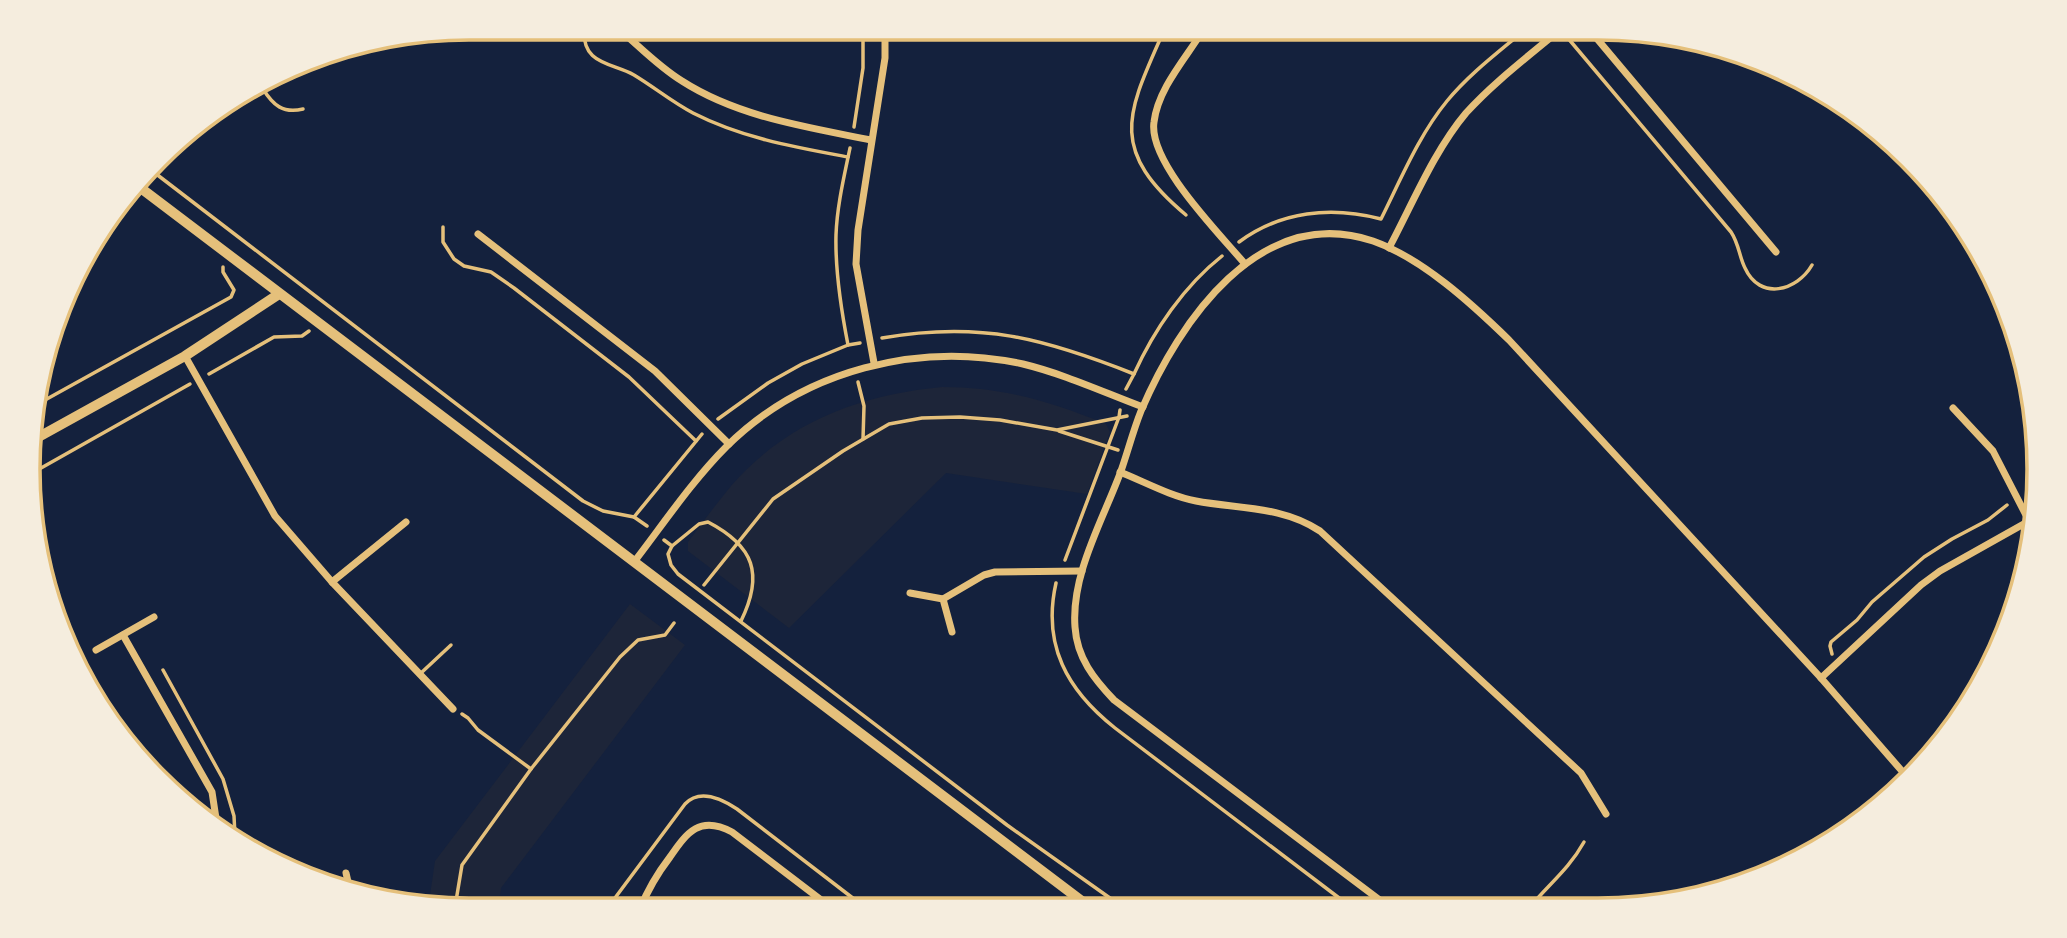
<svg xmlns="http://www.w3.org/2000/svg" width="2067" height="938" font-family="Mulish,sans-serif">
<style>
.green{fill:#1d2539}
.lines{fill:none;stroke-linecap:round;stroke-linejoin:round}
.path{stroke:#e5c07b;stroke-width:3.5}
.service{stroke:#e5c07b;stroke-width:3.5}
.minor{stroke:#e5c07b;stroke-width:7}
.tertiary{stroke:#e5c07b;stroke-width:10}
.secondary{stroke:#e5c07b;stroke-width:10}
.rim{fill:none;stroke:#e5c07b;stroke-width:3.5}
</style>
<rect width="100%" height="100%" fill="#14213d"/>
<g class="green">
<path d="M942,387C1002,387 1050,401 1106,424L1110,432L1087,494L946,473L789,628L688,551V542C702,523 716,504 731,486C787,422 859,395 942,387Z"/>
<polygon points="630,604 685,645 501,888 498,910 469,910 429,902 435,861"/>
</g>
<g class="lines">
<g class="path">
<path d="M584,28C582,65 610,62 634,75C654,87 672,102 693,113C742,138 794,147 848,157"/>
<path d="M1165,28C1128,112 1106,148 1186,215"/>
<path d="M1567,37L1731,232C1739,244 1739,256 1745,268C1760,301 1797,291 1812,265"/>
<path d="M263,89C273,105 283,114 303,109"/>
<polyline points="854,127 863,68 863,28"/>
<polyline points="151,170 583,501 603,511 634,517 647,526"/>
<polyline points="443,227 443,242 454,259 464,266 491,272 514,288 629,377 696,441"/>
<path d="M1239,242C1281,211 1331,206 1381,219C1401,179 1419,135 1447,101C1470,73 1500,51 1527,28"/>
<path d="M882,338C980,321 1043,338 1134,374L1126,389"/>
<polyline points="848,345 860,343"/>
<polyline points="209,374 274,337 302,336 309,331"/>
<path d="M1134,374C1154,330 1184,286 1222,256"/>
<polyline points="858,382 864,406 863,439"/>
<polyline points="36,405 231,297 234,290 223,272 223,267"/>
<path d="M718,419L768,383L802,364L848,345C841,309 835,272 836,235C837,206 844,177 850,148"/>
<polyline points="1059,431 1118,450"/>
<polyline points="34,472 190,384"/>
<polyline points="634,517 702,434"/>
<polyline points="664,540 672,546 668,554 671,565 678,574 1007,825 1124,908"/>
<path d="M672,546L699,524L708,522C754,546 764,574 741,621"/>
<polyline points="1065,560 1119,417 1120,410"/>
<path d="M1056,583C1042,645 1067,690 1115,728L1351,907"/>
<polyline points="704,585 773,499 843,451 889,424 922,418 960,417 1000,420 1057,430 1127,416"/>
<polyline points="1832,654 1830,646 1831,642 1857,620 1872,602 1924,557 1952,539 1988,520 2007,505"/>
<polyline points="163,670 223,779 234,816 235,836"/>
<polyline points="462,714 468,718 478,730 531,769"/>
<polyline points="455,907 462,865 531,769 620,657 638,640 665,635 674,623"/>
<path d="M1530,907C1549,884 1569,869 1584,842"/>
<path d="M606,910L685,804C700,788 722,799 737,809L867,909"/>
</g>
<polyline class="service" points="421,673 451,645"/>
<g class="minor">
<polyline points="1588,28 1776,252"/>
<path d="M619,29C640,47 659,67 682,81C738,117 807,127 871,140"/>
<path d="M1202,32C1185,59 1158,89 1154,122C1148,162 1219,233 1245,264"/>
<polyline points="287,74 291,76"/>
<polyline points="478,234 655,371 729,444"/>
<path d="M1389,248C1412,205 1434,151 1466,113C1494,82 1530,55 1562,28"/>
<polyline points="185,356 275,516 332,582 453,709"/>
<polyline points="874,363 856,264 858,230 885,58 885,28"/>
<polyline points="1953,408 1993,451 2029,521"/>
<path d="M1120,472C1145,482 1170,496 1196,501C1239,509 1283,506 1320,531L1581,773L1606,814"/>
<path d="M634,562C664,523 692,481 727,446C804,370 918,341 1023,364C1064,374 1103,392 1143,407"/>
<polyline points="332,582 406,522"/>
<polyline points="910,593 943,599 952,632"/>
<polyline points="943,599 984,575 995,572 1082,571"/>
<polyline points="123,635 212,792 217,825"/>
<polyline points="96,650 154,617"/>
<polyline points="1821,678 1921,585 1940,571 2029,521"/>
<polyline points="346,873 349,886"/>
<path d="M1389,907L1114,700C1094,679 1077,658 1075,627C1071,574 1103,520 1121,471C1128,451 1133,431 1141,411C1179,322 1259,203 1373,241C1422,258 1472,304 1509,340L1821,678L1908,778"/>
<path d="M640,909C648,889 657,874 670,857C687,832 700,815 732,832L833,909"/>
</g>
<polyline class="tertiary" points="35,439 185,356 279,294"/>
<polyline class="secondary" points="138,186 1091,908"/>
</g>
<path d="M0 0H2067V938H0ZM469 40H1598A429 429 0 0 1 2027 469V469A429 429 0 0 1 1598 898H469A429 429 0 0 1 40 469V469A429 429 0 0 1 469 40Z" fill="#f5edde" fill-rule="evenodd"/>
<path class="rim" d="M469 40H1598A429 429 0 0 1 2027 469V469A429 429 0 0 1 1598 898H469A429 429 0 0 1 40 469V469A429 429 0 0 1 469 40Z"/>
</svg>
